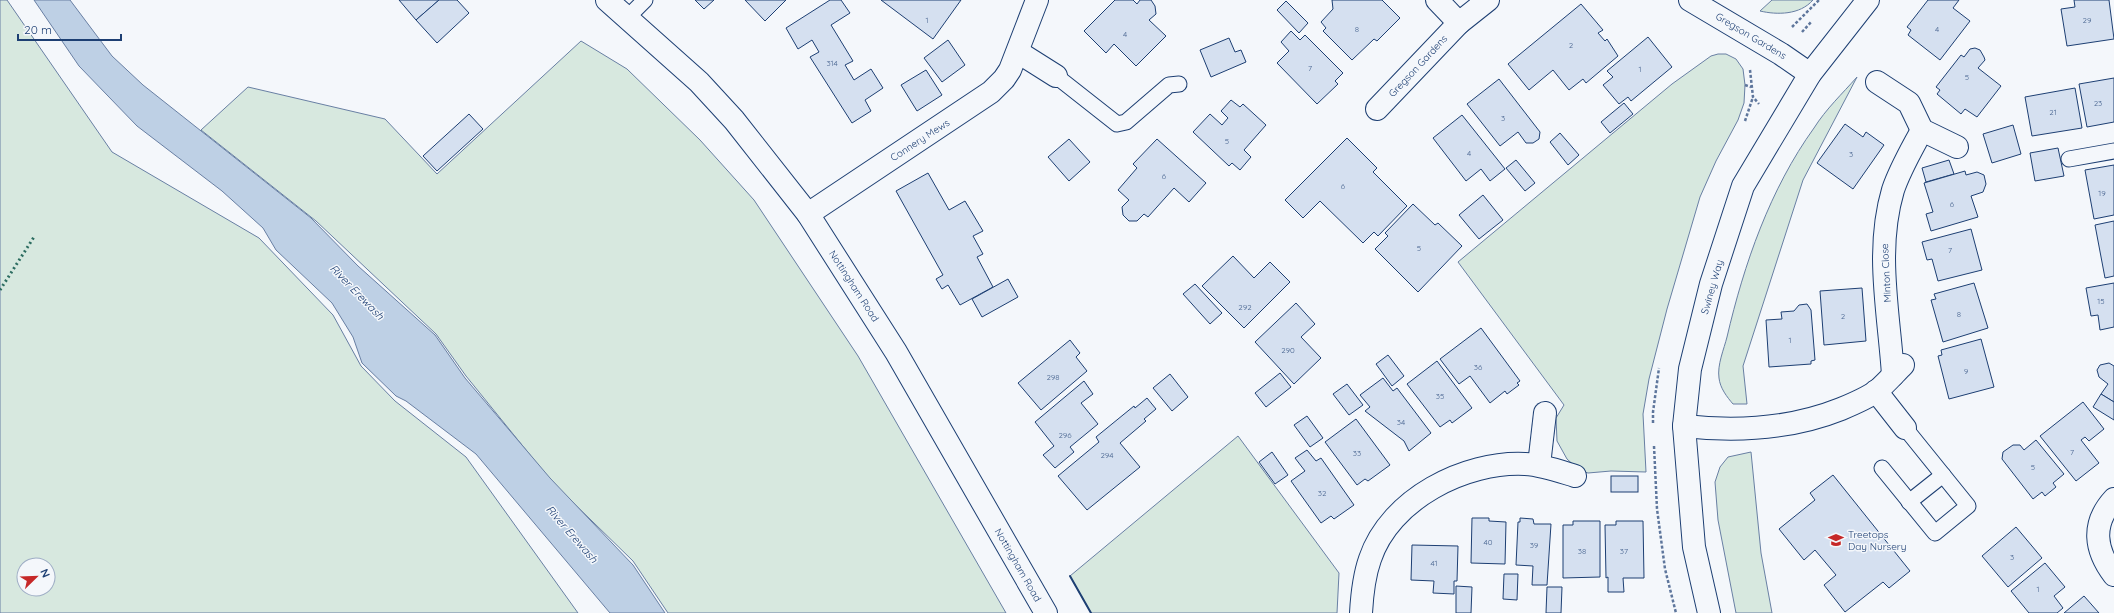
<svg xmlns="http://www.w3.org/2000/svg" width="2114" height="613" font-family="Quicksand,sans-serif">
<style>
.green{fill:#d7e8df;stroke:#687fa3;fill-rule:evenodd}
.water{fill:#bed0e5;stroke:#687fa3}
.building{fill:#d5e0f0;stroke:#1d3f73}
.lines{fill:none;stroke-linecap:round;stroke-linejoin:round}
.lane-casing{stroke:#1d3f73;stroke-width:17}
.street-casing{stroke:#1d3f73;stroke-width:24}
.secondary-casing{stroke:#1d3f73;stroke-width:24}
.primary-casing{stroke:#1d3f73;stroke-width:24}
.path{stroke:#5e769c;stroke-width:2.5;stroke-dasharray:3 2;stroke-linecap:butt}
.lane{stroke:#f4f7fb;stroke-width:15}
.street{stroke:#f4f7fb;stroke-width:22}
.secondary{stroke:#f4f7fb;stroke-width:22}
.primary{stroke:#f4f7fb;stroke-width:22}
.hedge{stroke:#2c6c60;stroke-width:3;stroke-dasharray:2 3;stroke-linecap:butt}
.wall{stroke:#1d3f73;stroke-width:2}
.labels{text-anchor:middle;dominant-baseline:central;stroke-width:3;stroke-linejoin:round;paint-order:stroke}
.number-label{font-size:8px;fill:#4b6792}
.street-label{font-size:10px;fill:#1d3f73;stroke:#f4f7fb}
.poi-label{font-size:10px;fill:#1d3f73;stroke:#f4f7fb;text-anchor:start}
.water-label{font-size:11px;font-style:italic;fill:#1d3f73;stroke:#f4f7fb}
</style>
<rect width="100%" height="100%" fill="#f4f7fb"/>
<g class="green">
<path d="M0,0H7L112,152L259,238L333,315L361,366L395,401L466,457L578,613H0ZM24,565H48V589H24Z"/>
<path d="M1772,0H1813C1800,15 1777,15 1760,11Z"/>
<polygon points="581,41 627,69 700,140 754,200 858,356 1006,613 668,613 633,561 552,482 466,376 436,334 316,221 201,130 248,87 385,119 437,174"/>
<polygon points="1718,54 1726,54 1736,59 1743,69 1745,85 1744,103 1738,120 1716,161 1700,197 1667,309 1649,379 1643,414 1646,472 1611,471 1588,473 1579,470 1567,459 1557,441 1556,418 1564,405 1458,262 1672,84 1711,56"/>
<path d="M1857,77L1803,180L1743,366L1747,404H1733C1727,397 1720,388 1719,378C1717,365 1724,349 1727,337C1744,264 1770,189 1814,128C1826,109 1842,94 1857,77Z"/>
<polygon points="1238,436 1339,573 1337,613 1091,613 1070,576"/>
<polygon points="1751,452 1761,553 1772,613 1736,613 1718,520 1715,482 1720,467 1728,457"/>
</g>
<polygon class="water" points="34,0 70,0 112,56 143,85 311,218 358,266 435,335 465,378 550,478 633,565 665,613 610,613 476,454 406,401 396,396 362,363 353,337 332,303 276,250 263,228 222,191 137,126 79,66"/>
<g class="building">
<polygon points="399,0 439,0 416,20"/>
<polygon points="439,0 457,0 469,13 437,43 416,20"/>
<polygon points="695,0 714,0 704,9"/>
<polygon points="745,0 786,0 765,21"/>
<polygon points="830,0 841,0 850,13 831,25 853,61 845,65 854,80 871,69 883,88 865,100 871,111 852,123 810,57 819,52 812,40 798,49 786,28"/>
<polygon points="881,0 961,0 933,39"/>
<polygon points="1115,0 1133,0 1137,4 1140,0 1151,0 1155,6 1156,14 1149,20 1166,36 1136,66 1114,44 1106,53 1084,31"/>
<polygon points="1332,0 1382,0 1400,18 1377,41 1374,39 1352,60 1323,31 1326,28 1321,22 1333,9"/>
<polygon points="1928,0 1959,0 1953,8 1970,21 1940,60 1908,35 1911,30 1907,27"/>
<polygon points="2074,0 2109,0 2114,39 2067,46 2061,9 2075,7"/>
<polygon points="1286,1 1308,23 1299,33 1277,10"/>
<polygon points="1581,4 1603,30 1598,33 1605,41 1607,39 1618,56 1586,83 1583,79 1569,90 1553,70 1529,90 1508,64"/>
<polygon points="1291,31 1300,40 1305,35 1343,73 1335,81 1338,84 1317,104 1277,63 1289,51 1281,42"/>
<polygon points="1648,37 1672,67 1631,101 1628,97 1619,104 1603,85 1613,77 1607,71"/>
<polygon points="1229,38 1235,52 1241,50 1246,62 1211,77 1200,50"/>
<polygon points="948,40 965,65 942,82 924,58"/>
<polygon points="1975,48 1980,50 1984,57 1985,60 1978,68 2001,86 1977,117 1965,109 1961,114 1937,94 1940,90 1936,87 1961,55 1964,57 1970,49"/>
<polygon points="926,70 942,95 917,111 901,85"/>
<polygon points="2114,78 2114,122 2087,127 2079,84"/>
<polygon points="1499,79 1540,132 1539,139 1533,143 1526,143 1518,132 1500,146 1467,104"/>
<polygon points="2075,88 2082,128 2032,136 2025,97"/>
<polygon points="1231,100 1240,107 1243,104 1266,125 1244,150 1251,157 1240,170 1232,163 1229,166 1193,132 1210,114 1222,125 1228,118 1221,111"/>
<polygon points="1624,103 1633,114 1610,133 1601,122"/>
<polygon points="469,114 483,129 437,171 423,156"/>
<polygon points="1462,115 1505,169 1490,181 1481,169 1466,181 1433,138"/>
<polygon points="1845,124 1863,137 1866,132 1884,145 1853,189 1817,163"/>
<polygon points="2013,125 2021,154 1992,163 1983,134"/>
<polygon points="1560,133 1579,155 1568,165 1550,142"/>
<polygon points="1347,138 1377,168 1373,172 1407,206 1378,236 1374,232 1363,243 1320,201 1303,218 1285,200"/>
<polygon points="1069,139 1090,162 1069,181 1048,157"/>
<polygon points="1157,139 1206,183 1189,202 1174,188 1148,217 1144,214 1137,221 1129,221 1123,215 1122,207 1129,200 1118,190 1137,168 1133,164"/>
<polygon points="2058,148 2064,176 2035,181 2030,153"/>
<polygon points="1516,160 1535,183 1525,191 1506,168"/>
<polygon points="1949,160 1954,174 1926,182 1922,168"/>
<polygon points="2114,165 2114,215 2094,219 2085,170"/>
<polygon points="1965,171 1966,175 1977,172 1984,175 1986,184 1983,192 1971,196 1978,217 1931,231 1926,214 1933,212 1924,183"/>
<polygon points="928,173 949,210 965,201 983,231 973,236 983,254 977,257 993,287 960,305 948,285 942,289 936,279 943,275 896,191"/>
<polygon points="1483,195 1503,220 1479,239 1459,215"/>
<polygon points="1413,204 1435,225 1438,223 1462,246 1418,292 1375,249 1388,236 1385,233"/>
<polygon points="2114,221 2114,276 2105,278 2095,225"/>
<polygon points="1971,229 1982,270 1938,281 1932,259 1927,260 1922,242"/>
<polygon points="1233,256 1254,278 1270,262 1290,282 1244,328 1202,286"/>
<polygon points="1008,279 1018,297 982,317 972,299"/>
<polygon points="1974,283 1988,328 1943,342 1931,300 1936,299 1934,294"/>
<polygon points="2114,283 2114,327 2100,330 2098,315 2091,316 2086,288"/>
<polygon points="1195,284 1222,313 1210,324 1183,294"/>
<polygon points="1862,288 1866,341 1824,345 1820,291"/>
<polygon points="1296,303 1315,324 1301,337 1321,358 1294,384 1255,342"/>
<polygon points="1807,304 1811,310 1815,360 1811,361 1811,364 1769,367 1766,320 1782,319 1781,312 1794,311 1799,305"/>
<polygon points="1481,328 1520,381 1517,383 1519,385 1507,394 1505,391 1490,403 1470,376 1459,384 1440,359"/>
<polygon points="1981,339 1994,387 1949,399 1938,356 1942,355 1941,350"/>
<polygon points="1070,340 1080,353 1076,357 1087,371 1041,410 1018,383"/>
<polygon points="1388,355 1404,376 1392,386 1376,364"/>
<polygon points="1437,361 1472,408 1452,423 1450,420 1440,427 1407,384"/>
<polygon points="2109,363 2114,366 2114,402 2101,394 2108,384 2099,377 2097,370 2100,365"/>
<polygon points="1280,373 1291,387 1266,407 1255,393"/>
<polygon points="1170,374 1188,397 1172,411 1153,388"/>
<polygon points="1383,378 1393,391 1397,388 1431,433 1409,451 1404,441 1365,411 1370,407 1360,395"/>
<polygon points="1084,381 1093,394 1081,403 1098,424 1070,447 1074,452 1055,468 1043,455 1054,446 1035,422"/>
<polygon points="1347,384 1363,405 1349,415 1333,394"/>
<polygon points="2101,394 2114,402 2114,420 2093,407"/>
<polygon points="1147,398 1156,409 1144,419 1146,421 1120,443 1140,467 1087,510 1058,476 1099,442 1096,437 1134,406 1135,408"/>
<polygon points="2083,402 2104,429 2089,441 2085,437 2081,440 2099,463 2076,481 2040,436"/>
<polygon points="1307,416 1323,438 1310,447 1294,425"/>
<polygon points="1356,419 1390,465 1368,481 1365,479 1357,485 1325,442"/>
<polygon points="2036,440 2064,474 2053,483 2056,487 2045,496 2042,492 2033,499 2002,459 2003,452 2013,445 2020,445 2024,450"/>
<polygon points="1307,450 1316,461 1321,458 1354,505 1334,519 1331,516 1321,523 1291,481 1305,471 1295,458"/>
<polygon points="1272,452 1288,475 1275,484 1259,462"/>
<polygon points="1833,475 1910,571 1889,588 1883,582 1845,612 1824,585 1836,575 1815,550 1804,560 1779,529 1815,500 1810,493"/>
<rect x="1611" y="476" width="27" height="16"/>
<polygon points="1472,518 1489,518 1489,521 1506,522 1505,564 1471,563"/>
<polygon points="1520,518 1533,519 1534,524 1551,524 1547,585 1532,585 1533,566 1516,565 1518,522 1520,522"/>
<polygon points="1573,521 1600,521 1600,577 1563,578 1563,525 1573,525"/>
<polygon points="1616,521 1643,521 1644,578 1623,578 1624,592 1608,592 1608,577 1606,578 1605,525 1616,525"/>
<polygon points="2016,527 2042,558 2008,587 1982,556"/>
<polygon points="1412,545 1458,546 1457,581 1454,581 1454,594 1433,593 1434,581 1411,580"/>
<polygon points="2045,563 2065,587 2054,596 2063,608 2057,613 2029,613 2011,591"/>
<polygon points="1504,574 1518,574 1517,600 1503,599"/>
<polygon points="1456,586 1472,587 1471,613 1456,613"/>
<polygon points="1547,587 1562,587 1561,613 1546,613"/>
<polygon points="2084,596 2099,613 2064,613"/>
</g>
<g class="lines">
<g class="lane-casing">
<g id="lane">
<polyline points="627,18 645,0"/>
<polyline points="1056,76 1117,124 1126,122 1169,85 1179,84"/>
<polyline points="2069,159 2114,151"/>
<polyline points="1882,468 1935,533 1968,506 1905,428"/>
<polyline points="1909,502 1943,475"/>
</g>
</g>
<g class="street-casing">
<g id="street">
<polyline points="1437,0 1459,23"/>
<polyline points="1690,0 1781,54 1810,74"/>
<polyline points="1018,52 1056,76"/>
<polyline points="1877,82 1909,103 1922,130 1957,147"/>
<polyline points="1377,109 1459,23 1488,0"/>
<polyline points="808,214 991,92 1004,79 1010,70 1037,0"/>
<path d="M1893,375C1889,313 1875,251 1893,190C1900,169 1912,149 1922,130"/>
<polyline points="1876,391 1905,428"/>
<path d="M1684,426C1738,432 1791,429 1841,409C1853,404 1867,398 1877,391C1886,383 1895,373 1903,365"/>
<polyline points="1539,465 1545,413"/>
<path d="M2114,499C2091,524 2095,550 2114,575"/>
<path d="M1361,613C1362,595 1364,576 1370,559C1390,499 1465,461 1525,464C1543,465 1559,471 1575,476"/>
</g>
</g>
<g class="secondary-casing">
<polyline id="secondary" points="1709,613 1694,547 1684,426 1690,369 1711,284 1743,186 1810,74 1868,0"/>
</g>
<g class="primary-casing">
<polyline id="primary" points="607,0 699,82 734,120 808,214 896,352 1046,613"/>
</g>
<g class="path">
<polyline points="1792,27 1819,0"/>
<polyline points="1802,32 1812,21"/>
<polyline points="1750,70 1753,97 1759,104"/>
<polyline points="1745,85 1751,87"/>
<polyline points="1745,121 1753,97"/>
<polyline points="1653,423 1653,412 1659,368"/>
<polyline points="1654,446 1657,509 1665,569 1676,613"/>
</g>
<use href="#lane" class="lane"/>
<use href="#street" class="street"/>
<use href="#secondary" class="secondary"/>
<use href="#primary" class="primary"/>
<polyline class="hedge" points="0,290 34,237"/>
<polyline class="wall" points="1070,576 1091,613"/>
</g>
<defs>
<g id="school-bare" transform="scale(1.2)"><path d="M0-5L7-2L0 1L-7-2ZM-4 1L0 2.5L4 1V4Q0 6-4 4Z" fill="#c62828" stroke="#f4f7fb" stroke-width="2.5" paint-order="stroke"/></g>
</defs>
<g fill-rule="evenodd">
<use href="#school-bare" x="1836" y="540"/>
</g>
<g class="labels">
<g class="number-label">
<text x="927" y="20">1</text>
<text x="2087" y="20">29</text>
<text x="1357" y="29">8</text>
<text x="1937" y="29">4</text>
<text x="1125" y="34">4</text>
<text x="1571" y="45">2</text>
<text x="832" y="63">314</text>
<text x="1310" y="68">7</text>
<text x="1640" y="69">1</text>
<text x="1967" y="77">5</text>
<text x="2098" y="103">23</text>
<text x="2053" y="112">21</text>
<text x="1503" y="118">3</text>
<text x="1227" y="141">5</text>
<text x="1469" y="153">4</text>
<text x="1851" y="154">3</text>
<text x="1164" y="176">6</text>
<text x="1343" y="186">6</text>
<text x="2102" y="193">19</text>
<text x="1952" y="204">6</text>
<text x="1419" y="248">5</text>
<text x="1950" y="250">7</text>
<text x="2101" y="301">15</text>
<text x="1245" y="307">292</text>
<text x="1959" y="314">8</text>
<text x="1843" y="316">2</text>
<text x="1790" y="340">1</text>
<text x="1288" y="350">290</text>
<text x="1478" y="367">36</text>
<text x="1966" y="371">9</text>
<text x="1053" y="377">298</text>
<text x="1440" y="396">35</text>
<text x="1401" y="422">34</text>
<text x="1065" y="435">296</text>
<text x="2072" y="452">7</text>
<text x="1357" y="453">33</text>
<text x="1107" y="455">294</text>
<text x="2033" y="467">5</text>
<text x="1322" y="493">32</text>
<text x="1488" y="542">40</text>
<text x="1534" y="545">39</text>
<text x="1582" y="551">38</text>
<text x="1624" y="551">37</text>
<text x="2012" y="557">3</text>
<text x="1434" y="563">41</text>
<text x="2038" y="589">1</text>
</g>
<g class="street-label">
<text transform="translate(1751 36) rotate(31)">Gregson Gardens</text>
<text transform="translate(1418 66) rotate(-47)">Gregson Gardens</text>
<text transform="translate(920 140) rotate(-33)">Connery Mews</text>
<text transform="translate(1886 273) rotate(-93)">Minton Close</text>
<text transform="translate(854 286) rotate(57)">Nottingham Road</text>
<text transform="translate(1712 287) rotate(-74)">Swiney Way</text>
<text transform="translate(1018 565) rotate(60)">Nottingham Road</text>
</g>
<g class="poi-label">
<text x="1848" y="534">Treetops<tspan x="1848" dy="12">Day Nursery</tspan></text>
</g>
<g class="water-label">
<text transform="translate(357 292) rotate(46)">River Erewash</text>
<text transform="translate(572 534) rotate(49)">River Erewash</text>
</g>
</g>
<g transform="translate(36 577) rotate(67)"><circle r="19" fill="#f4f7fb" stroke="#9eadc5"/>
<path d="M0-3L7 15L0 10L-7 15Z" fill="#c62828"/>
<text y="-6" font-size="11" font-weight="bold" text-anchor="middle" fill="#1d3f73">N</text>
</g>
<path d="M18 34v6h103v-6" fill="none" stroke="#1d3f73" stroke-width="2"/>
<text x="24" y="34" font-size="12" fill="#1d3f73" stroke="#f4f7fb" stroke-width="3" paint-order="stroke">20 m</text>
</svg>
